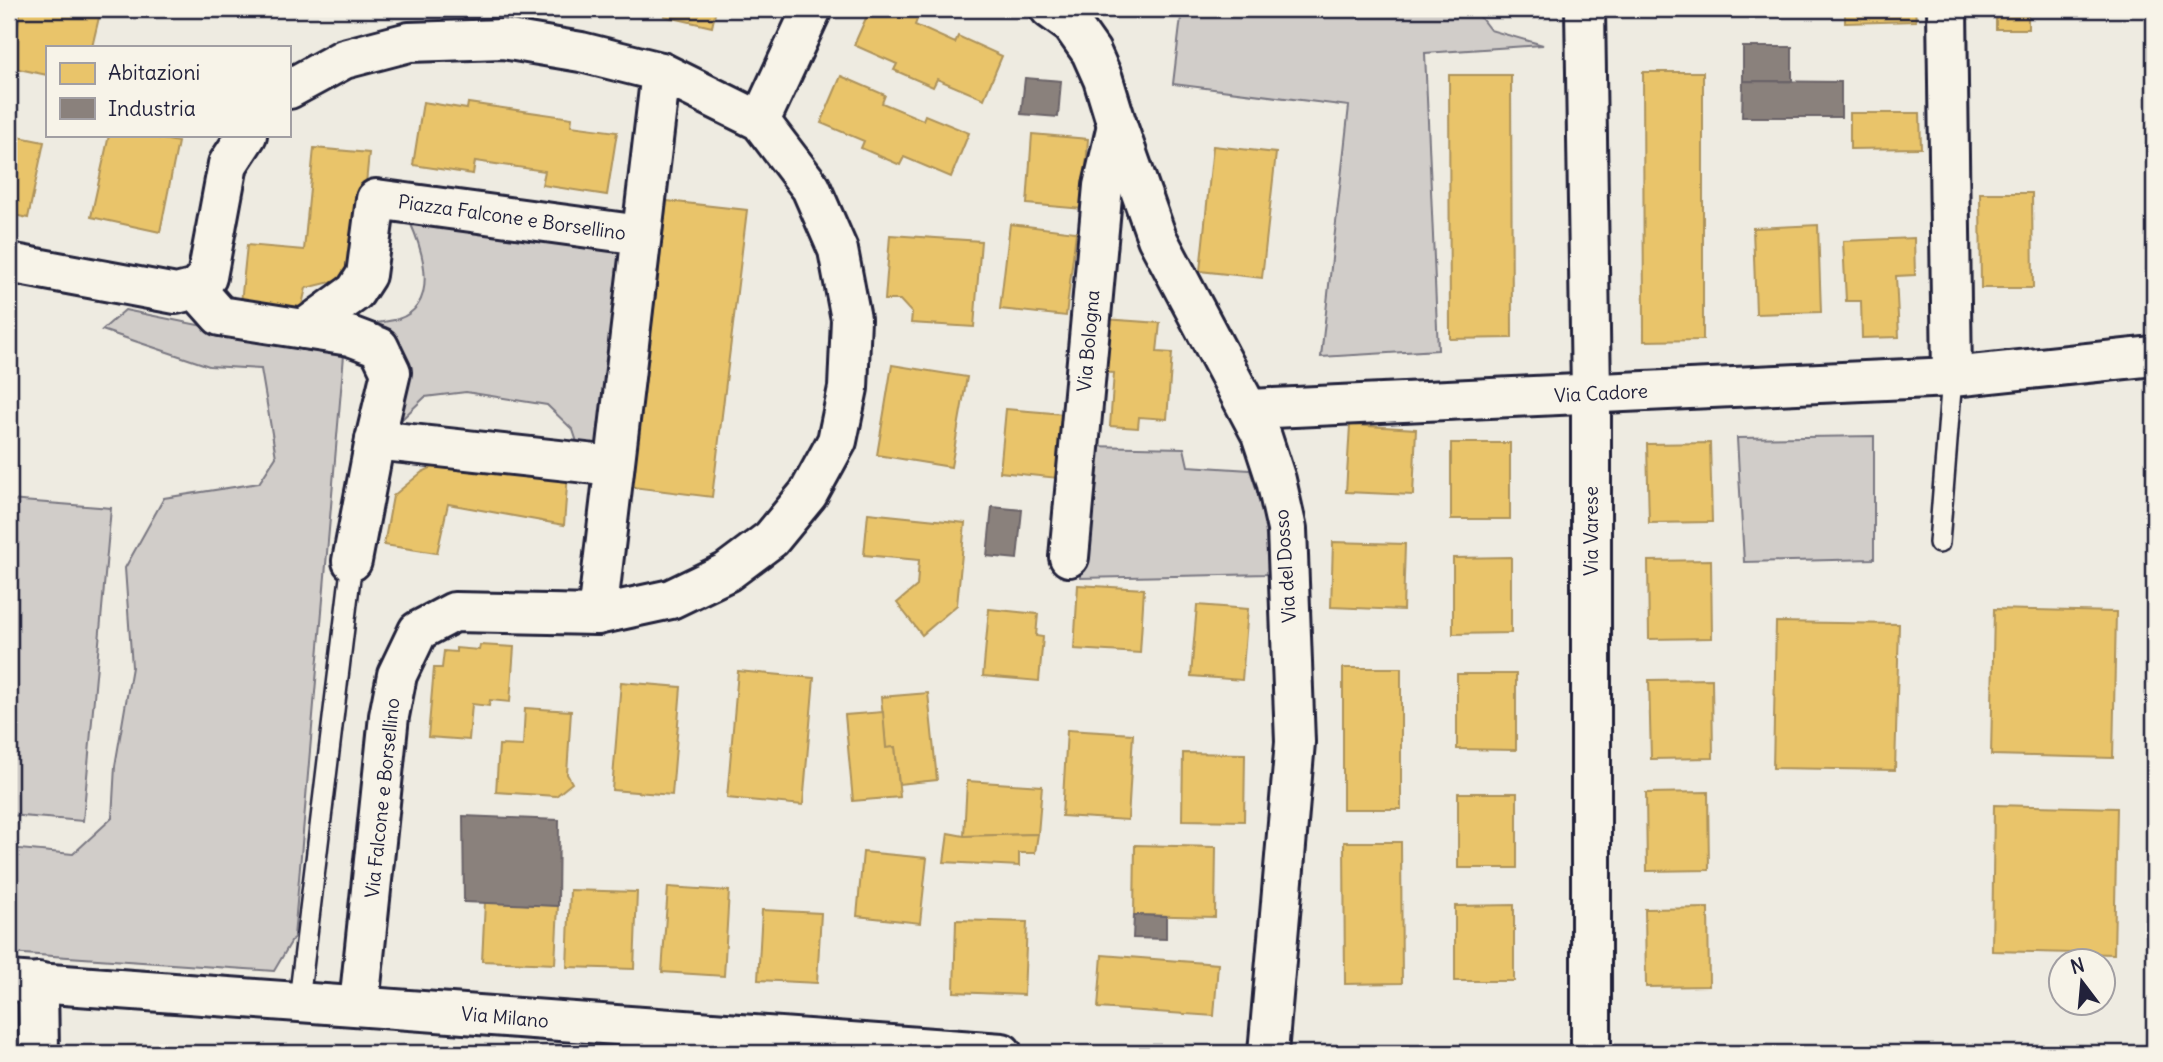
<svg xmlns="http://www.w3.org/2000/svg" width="2163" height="1062" font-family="Delius,sans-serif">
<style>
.green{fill:#d1cdc9;stroke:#7a7882;stroke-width:2}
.homes{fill:#e9c46a;stroke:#ad935c;stroke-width:2}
.industry{fill:#8a817c;stroke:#6b6468;stroke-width:2}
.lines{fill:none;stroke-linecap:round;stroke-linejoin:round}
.lane-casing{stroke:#22223b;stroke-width:24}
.street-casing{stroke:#22223b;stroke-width:44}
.lane{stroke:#f7f3e8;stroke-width:19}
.street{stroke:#f7f3e8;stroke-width:38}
.labels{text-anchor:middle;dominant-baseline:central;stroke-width:7;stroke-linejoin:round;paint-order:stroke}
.street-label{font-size:19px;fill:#22223b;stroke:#f7f3e8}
</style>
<rect width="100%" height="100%" fill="#eeebe1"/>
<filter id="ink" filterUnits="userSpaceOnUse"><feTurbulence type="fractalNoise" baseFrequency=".0143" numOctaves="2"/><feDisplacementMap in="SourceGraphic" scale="14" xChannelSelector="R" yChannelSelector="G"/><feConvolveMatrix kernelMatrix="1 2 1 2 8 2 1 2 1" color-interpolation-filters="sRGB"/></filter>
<g filter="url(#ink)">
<g class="green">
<polygon points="1182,9 1474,9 1490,30 1543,45 1425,53 1438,350 1321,357 1349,106 1173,84"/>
<path d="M410,222L631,243L608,450L578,445L573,430L547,405L466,392L425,397L399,422L394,337L376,323C383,322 391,321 398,319C440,305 423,251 410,222Z"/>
<polygon points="125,310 344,355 294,937 274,971 9,953 9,848 73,854 112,818 115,766 132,667 125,568 164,498 259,483 276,457 261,369 209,366 102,330"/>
<polygon points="1874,436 1874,559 1744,562 1737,438"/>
<polygon points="1089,446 1184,448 1188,466 1250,470 1264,512 1269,574 1080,578"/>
<polygon points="9,500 111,508 83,821 9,815"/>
</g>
<g class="homes">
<polygon points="21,9 101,9 92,47 47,47 47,75 9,67"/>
<polygon points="666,9 716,9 712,27 664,16"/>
<polygon points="870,9 898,9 918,17 915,25 955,43 958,36 1002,56 984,99 937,79 933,87 894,70 897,64 854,45"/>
<polygon points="1845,9 1915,9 1916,21 1845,23"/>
<polygon points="1974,9 2028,9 2028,29 1996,29 1996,15 1974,14"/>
<polygon points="1643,72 1703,72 1703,340 1644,341"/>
<polygon points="1449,75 1511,75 1512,338 1450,339"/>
<polygon points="841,76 885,95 882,103 923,120 925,115 969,133 951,177 904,157 900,165 861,148 864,141 821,123"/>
<polygon points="423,102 467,109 468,103 572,118 571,126 617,132 607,195 542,185 545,171 475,161 473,174 413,165"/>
<polygon points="1850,113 1920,113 1921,148 1850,149"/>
<polygon points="1032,134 1088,139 1083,209 1027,204"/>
<polygon points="9,135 44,142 28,218 9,214"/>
<polygon points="109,135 142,135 178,142 160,232 91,217"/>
<polygon points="1213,146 1276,153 1262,278 1200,271"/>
<polygon points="314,148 369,153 358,266 351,274 335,281 306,288 301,309 241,303 247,245 304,250"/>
<polygon points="1980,193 2032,193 2033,288 1981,288"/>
<polygon points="667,201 747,210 712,497 632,487"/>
<polygon points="1010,224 1076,232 1066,316 1000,309"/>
<polygon points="1818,225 1821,312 1756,314 1753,228"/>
<polygon points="890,235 981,241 974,327 911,323 912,313 900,300 885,300"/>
<polygon points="1914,238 1915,275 1896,276 1899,337 1862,338 1861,301 1846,301 1843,241"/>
<polygon points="1104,319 1160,323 1157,352 1172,353 1167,419 1139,417 1138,428 1110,426 1114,373 1099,372"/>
<polygon points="892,365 967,377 951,467 877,455"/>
<polygon points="1006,409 1064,414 1058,478 1000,472"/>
<polygon points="1350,425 1416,429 1413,495 1346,492"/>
<rect x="1451" y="443" width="59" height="76"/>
<polygon points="1710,443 1712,522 1649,523 1647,444"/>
<polygon points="443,462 568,473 564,525 448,504 437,553 384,545 393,496 422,472"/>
<polygon points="868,513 965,523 957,605 922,635 897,603 917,586 919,560 864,555"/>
<polygon points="1333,542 1405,544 1403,610 1331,607"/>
<polygon points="1511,557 1511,633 1453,634 1453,558"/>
<polygon points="1711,560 1712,638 1649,639 1648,561"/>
<polygon points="1078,585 1144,589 1140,653 1074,649"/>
<polygon points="1197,605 1248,609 1242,680 1191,676"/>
<polygon points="989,609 1038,614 1036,636 1043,637 1039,681 983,676"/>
<polygon points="1994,609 2116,612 2113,758 1991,755"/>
<polygon points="1776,622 1899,624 1895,770 1773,768"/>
<polygon points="480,645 514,647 510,702 490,700 489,706 472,704 469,740 428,737 434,668 442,668 444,651 456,652 456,648 479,650"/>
<rect x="1343" y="668" width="58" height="141"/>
<polygon points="738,671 814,678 803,805 727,798"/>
<polygon points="1457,674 1516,674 1516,750 1457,749"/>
<polygon points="1712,679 1713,758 1651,759 1649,680"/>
<polygon points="621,682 681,687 672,795 612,790"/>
<polygon points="928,693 937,780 899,784 895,747 886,748 881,697"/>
<polygon points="525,708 571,711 567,774 572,783 556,796 496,792 499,745 523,746"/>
<polygon points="883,712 886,748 895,747 900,797 853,801 845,715"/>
<polygon points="1067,730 1133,734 1128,820 1062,816"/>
<polygon points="1183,753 1245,754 1244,821 1182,820"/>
<polygon points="967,781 1042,786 1038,834 964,836"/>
<polygon points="1708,792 1709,870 1647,871 1646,793"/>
<rect x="1458" y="793" width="59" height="75"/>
<polygon points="1994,805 2117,808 2114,954 1992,951"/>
<polygon points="948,833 964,836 1038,834 1035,853 1019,853 1019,866 944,862"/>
<polygon points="1344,842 1401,842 1402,983 1345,984"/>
<polygon points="1135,845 1216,847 1215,917 1134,915"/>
<polygon points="863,852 927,858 920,923 857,916"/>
<polygon points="668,887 729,891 724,976 662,972"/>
<polygon points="570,890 637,892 634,969 567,967"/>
<polygon points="485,902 558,906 555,964 482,961"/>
<polygon points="1514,905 1514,981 1455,981 1455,906"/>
<polygon points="1708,908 1709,986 1646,987 1645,909"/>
<polygon points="762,910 821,913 817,983 758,980"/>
<polygon points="956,920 1027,922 1024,995 954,992"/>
<polygon points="1102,955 1218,964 1214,1016 1098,1008"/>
<polygon points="150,1045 150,1053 80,1053 79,1048"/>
</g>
<g class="industry">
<rect x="1743" y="47" width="49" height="34"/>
<polygon points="1025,78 1061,81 1058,117 1021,114"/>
<polygon points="1743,81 1841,82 1841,117 1742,117"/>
<polygon points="992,507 1022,510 1017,559 987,556"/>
<polygon points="463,816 559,820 558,906 464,902"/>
<polygon points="1134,915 1166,916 1166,939 1133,938"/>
</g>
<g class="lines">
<g class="lane-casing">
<g id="lane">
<polyline points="1939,543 1952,377"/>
<polyline points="299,1001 352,561"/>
</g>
</g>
<g class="street-casing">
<g id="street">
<polyline points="1050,9 1072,25 1091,52 1103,79 1117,125 1157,238 1261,434 1276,480 1287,529 1295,742 1268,1053"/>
<polyline points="1585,9 1591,394 1591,1053"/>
<polyline points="1947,9 1952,377"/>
<polyline points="289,89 344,59 409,42 503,39 581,52 661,72 760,121 811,188 838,250 851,319 848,388 837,441 808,494 771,539 727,572 671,599 597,615 454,612 418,631 397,675 389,716 359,1005"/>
<polyline points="760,121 812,9"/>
<polyline points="9,263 176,294 196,289 207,277 228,164 247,135"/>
<polyline points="196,289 220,316 304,329 355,292 366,275 376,199 641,235"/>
<polyline points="304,329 350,336 379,347 391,372 375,440 614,466"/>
<polyline points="1250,409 1952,377 2154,356"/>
<polyline points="1069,557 1103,186 1117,125"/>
<polyline points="352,561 375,440"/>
<polyline points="597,615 661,72"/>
<polyline points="9,981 1002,1053"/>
<polyline points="38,982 39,1053"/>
</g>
</g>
<use href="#lane" class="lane"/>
<use href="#street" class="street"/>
</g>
</g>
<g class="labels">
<g class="street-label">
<text transform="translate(512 217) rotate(8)">Piazza Falcone e Borsellino</text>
<text transform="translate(1088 341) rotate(-85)">Via Bologna</text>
<text transform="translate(1601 393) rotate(-3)">Via Cadore</text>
<text transform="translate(1591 531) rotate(-90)">Via Varese</text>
<text transform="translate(1285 566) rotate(-94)">Via del Dosso</text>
<text transform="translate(382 798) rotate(-84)">Via Falcone e Borsellino</text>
<text transform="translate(505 1017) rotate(5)">Via Milano</text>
</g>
</g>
<rect width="2163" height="1062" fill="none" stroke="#f7f3e8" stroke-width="35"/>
<rect x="18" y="18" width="2128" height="1027" fill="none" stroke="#22223b" stroke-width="2.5" filter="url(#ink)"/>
<rect x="46" y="46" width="245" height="91" fill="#f7f3e8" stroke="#a29fa3" stroke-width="2"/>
<rect x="60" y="63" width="35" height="21" fill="#e9c46a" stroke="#a29fa3" stroke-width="2"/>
<text x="108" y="80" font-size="21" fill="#22223b">Abitazioni</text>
<rect x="60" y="98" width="35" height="21" fill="#8a817c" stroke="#a29fa3" stroke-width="2"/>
<text x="108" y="116" font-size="21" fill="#22223b">Industria</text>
<g transform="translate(2082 982) rotate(344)"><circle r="33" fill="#f7f3e8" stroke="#a29fa3" stroke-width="2"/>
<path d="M0-5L12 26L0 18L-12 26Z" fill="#22223b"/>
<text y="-10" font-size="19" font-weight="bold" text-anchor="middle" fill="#22223b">N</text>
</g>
</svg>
